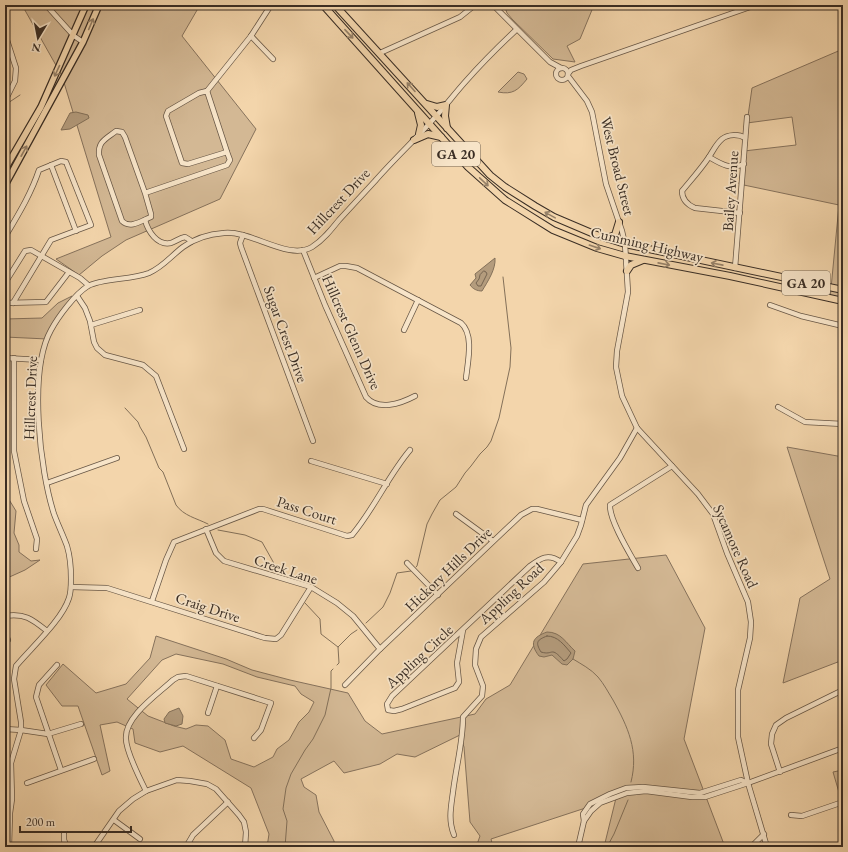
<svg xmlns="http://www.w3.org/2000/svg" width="848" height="852" font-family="'EB Garamond',serif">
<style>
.green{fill:#d3b894;stroke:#86725c;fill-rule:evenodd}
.water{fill:#b49c7d;stroke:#837059}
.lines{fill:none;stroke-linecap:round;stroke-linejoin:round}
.shore{stroke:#766450;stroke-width:1}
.stream{stroke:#837059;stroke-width:1}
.minor-casing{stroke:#685746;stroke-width:6}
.major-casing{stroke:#392d24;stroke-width:8}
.highway-casing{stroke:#392d24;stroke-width:8}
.minor{stroke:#f7e4c8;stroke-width:4.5}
.major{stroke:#f3d5ab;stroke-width:5.5}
.highway{stroke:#f3d5ab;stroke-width:6}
.oneway{stroke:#968168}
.labels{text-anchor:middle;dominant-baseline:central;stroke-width:3.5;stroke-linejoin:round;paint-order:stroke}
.shield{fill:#f7e4c8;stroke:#726455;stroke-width:1}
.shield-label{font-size:14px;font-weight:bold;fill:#392d24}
.street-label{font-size:15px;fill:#392d24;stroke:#f7e4c8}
</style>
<rect width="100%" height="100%" fill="#f3d5ab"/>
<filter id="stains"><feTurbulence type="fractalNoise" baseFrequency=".005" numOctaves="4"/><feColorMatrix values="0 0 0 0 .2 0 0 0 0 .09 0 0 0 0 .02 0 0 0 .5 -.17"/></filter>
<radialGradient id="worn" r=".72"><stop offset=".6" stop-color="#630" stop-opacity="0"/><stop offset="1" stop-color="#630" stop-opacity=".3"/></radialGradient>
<g class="green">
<polygon points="22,5 200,5 182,36 256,129 220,199 126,240 102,256 79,275 56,259 111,237 62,76"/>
<polygon points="504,5 594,5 580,39 567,46 575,62 553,59 512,19 507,13"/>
<polygon points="843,49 843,196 840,204 843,205 843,302 830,299 839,205 739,184 744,151 796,145 792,117 747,123 752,88"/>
<path d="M518,72L524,74L527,79C518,90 513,95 498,92Z"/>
<polygon points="72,296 48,333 47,339 5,337 5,319 42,318 58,303"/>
<polygon points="787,447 843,457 843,660 783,683 800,598 830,579"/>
<polygon points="5,493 16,511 14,533 19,545 19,552 31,561 40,560 25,570 5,579"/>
<path d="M666,555L705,628L684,739L725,847H604L616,798L491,839L493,847H476L480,836L470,822L464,747L460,735L415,757L397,754L380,764L344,773L334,761L301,779L304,787L316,795L319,812L334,841L335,847H267L269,834L251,788L183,746L160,752L135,743L133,729L117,722L100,725L110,771L102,775L78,706H62L46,685L63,664L96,693L126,684L150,658L156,636L226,659L252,670L290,680L348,693L365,721L382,734L475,714L486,699L510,685L583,564ZM176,654L223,664L257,677L295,686L301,694L314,702L309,712L299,722L289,740L277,749L273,757L254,767L231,759L225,740L208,726L196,725L186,729L174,726L148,716L127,699L162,660Z"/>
<polygon points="843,770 843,806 833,772"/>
</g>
<g class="water">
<polygon points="76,112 88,115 89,118 70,129 61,130 70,113"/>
<path d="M495,258C496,269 488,281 482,291C477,291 473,289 470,285L476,278L475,274Z"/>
<path d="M547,632C561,632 566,643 575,651L573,659L567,665L562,664L552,655L544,657L539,656C529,643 533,637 547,632Z"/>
<polygon points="179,708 183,716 182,724 176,726 165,723 164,719 169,712"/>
</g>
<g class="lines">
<g class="shore">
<polygon points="484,271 486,272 487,274 481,286 478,286 476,283 479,279 480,275"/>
<path d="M547,636C558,636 564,645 571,653L567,659L564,661C550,645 554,656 541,652C535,642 537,640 547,636Z"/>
</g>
<g class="stream">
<polyline points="5,105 20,95"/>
<path d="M125,408L138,422L140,427L146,437L159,468L163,472L176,505C184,516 196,518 208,524"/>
<polyline points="218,530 245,535 262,542 276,567"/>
<polyline points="416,567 417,566 427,524 432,514 440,500 456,487 465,473 471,466 480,454 487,447 491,441 499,418 510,367 511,348 503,277"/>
<polyline points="305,603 320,619 321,634 338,647"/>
<polyline points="366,623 383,607 390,593 397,573 411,571"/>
<path d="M573,659C581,664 591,669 598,677C604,684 608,692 613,700C628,727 639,751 631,782"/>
<polyline points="337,665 339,663 338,647 351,634 357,630"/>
<polyline points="285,847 287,821 283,809 286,788 291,774 305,750 313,739 325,715 331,688 331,671 333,669"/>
<polyline points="607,847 614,834 628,800"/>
</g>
<g class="minor-casing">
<g id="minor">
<polyline points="46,5 74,36 83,42"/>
<polyline points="493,5 550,62 561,68"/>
<polyline points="5,34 16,68 15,81 5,101"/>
<polyline points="251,36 273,59"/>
<polyline points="380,53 460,17 475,5"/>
<circle cx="562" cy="74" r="6"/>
<polyline points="568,74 571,70 581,66 756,5"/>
<polyline points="568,76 587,101 592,112 606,184 622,231 625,244 628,292 617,351 616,367 622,396 637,428 698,494 713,514 727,553 748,602 751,622 750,638 738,690 738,737 748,783 767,847"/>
<polygon points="207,91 227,152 188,164 182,163 166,116 168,111 199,93"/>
<polyline points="207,91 251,36 271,5"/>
<path d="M709,157C721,164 730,170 744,164"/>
<polyline points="51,165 76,231"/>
<path d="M145,193L151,214V217C141,221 130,229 122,221L99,155C98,141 106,139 116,131L122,132L125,137L145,193L227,165L230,160L227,152"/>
<path d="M740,213L695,208C688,205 682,200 682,191C691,180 701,169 709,157C713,151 716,144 722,139C728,134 739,134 745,138"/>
<path d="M145,220C148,231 157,246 171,243C176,241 180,238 185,237L190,240L191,242"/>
<polyline points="243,235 240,243 241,247 313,441"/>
<path d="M5,237C18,215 31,194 39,170L61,161L66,162L91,225L51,240L13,303"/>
<path d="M303,250L325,305L366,397C378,411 400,404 415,396"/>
<polyline points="735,268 747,117"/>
<path d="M314,278L340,266H346L357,268L461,323C474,334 468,361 466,378"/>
<polyline points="5,283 25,251 31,250 80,278 87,284 87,286"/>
<polyline points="77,296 85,308 90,321 94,342 97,348 105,355 143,365 156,376 184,449"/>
<polyline points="5,303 46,302 69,272"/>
<polyline points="770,305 801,316 843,326"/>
<polyline points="91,325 140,310"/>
<polyline points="404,330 418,300"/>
<polyline points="5,358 41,360"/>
<polyline points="14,358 14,451 24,501 37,539 36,549"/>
<polyline points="778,407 805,422 843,424"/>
<polyline points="311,461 387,484"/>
<polyline points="47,483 117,458"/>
<polyline points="456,514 493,541"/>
<polyline points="206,529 216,553 224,561 311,587 337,603 353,616 380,649"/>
<polyline points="407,563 438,595"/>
<path d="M638,568C630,554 609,520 610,505L672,466"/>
<polyline points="71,587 107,588 265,638 276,639 281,635 311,587"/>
<path d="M152,601L166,560L174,542L259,509H263L347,536L352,535C374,509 388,476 410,450"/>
<path d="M5,616C25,613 32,619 47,631"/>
<path d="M463,630L457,663L459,682L455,688L402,709L394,711L388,710L387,704L392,696L530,566C541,558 548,553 561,562"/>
<polyline points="5,633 8,640 5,641"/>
<polyline points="57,665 39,685 36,697 61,770"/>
<polyline points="345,685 380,649 521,515 532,509 537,509 582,520"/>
<polyline points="208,713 217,686"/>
<polyline points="5,729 21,730 48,734 81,724"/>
<polyline points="780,772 771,744 772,734 776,725 786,718 843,690"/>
<polyline points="27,783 94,759"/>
<path d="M146,791C140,779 126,751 126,739C124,717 158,694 173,680L178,677L186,676L271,703L261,730L254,738"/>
<polyline points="791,815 802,816 843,802"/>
<polyline points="114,820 140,839"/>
<polyline points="584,821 591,811 600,803 627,793 646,791 692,797 705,797 748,783 843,748"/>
<polyline points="64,834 64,840 67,847"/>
<path d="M454,835C448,820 451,807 453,792C456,767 463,742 463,717L482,696L483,686L475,665L476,649L481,637L544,582L561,562L577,536L581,525L586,505L620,458L637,428"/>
<path d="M9,847L10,813L12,799L11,763L21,730V722L14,679L16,666C32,647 62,620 69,598C71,592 71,586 71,579C71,568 70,556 67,546C63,535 58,525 54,514C40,471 28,371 51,330C58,317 75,294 88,286C103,278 131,280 149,273C163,267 171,256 183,247C194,239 210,234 224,233C251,230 288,261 312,247C323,240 331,230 339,220C351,207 363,194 375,181C395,158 418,137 438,114C447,104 456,92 466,81C482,63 499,46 516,30"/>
<polyline points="94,847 119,811 133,799 146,791 177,780 190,781 207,784 216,789 239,815 244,822 246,832 245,847"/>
<polyline points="186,847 193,835 228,802"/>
<polyline points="578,847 584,821 583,814 590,804 610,794 626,788 643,787 700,793 741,780 748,783"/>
<polyline points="751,847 764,834"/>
</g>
</g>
<g class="major-casing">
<g id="major">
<polyline points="5,169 41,107 86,5"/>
<polyline points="5,185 83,42 99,5"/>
</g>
</g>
<g class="highway-casing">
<g id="highway">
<polyline points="323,5 468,167 505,200 553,230 597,248 625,256 730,276 843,301"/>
<polyline points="335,5 490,175 505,187 535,206 554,217 594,234 625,244 843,290"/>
<polyline points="427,104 437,107 446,105 445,116 447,128"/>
<polyline points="418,113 421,125 419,134"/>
<polyline points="414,140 428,134 441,137"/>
<polyline points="607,238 615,235 619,222"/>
<polyline points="627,271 631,265 643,260"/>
</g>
</g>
<use href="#minor" class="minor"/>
<use href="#major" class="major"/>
<use href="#highway" class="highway"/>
</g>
<defs><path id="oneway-shaft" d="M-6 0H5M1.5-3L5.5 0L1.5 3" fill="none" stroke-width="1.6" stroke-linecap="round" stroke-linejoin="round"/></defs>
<g class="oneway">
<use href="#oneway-shaft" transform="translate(91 24) rotate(-67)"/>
<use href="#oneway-shaft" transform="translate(349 34) rotate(47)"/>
<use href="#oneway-shaft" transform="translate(57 71) rotate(115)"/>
<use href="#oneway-shaft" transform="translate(411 87) rotate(-132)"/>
<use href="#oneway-shaft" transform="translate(24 151) rotate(-61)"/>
<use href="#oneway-shaft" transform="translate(484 182) rotate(43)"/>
<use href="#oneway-shaft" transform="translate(550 215) rotate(-151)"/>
<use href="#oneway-shaft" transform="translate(595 247) rotate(19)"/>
<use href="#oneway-shaft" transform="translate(664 264) rotate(11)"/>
<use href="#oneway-shaft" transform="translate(717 264) rotate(-169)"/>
</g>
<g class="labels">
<g class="shield">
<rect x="432" y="142" width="48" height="24" rx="3"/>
<rect x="782" y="271" width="48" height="24" rx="3"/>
</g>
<g class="shield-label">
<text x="456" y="154">GA 20</text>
<text x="806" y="283">GA 20</text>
</g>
<g class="street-label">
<text transform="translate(618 166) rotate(76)">West Broad Street</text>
<text transform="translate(730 191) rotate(-86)">Bailey Avenue</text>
<text transform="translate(338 201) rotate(-47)">Hillcrest Drive</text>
<text transform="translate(647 244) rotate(13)">Cumming Highway</text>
<text transform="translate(352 332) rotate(66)">Hillcrest Glenn Drive</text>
<text transform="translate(286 334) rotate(70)">Sugar Crest Drive</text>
<text transform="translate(30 398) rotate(-88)">Hillcrest Drive</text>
<text transform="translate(307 510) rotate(18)">Pass Court</text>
<text transform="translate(736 546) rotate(66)">Sycamore Road</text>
<text transform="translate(286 569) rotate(18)">Creek Lane</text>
<text transform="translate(448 569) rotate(-44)">Hickory Hills Drive</text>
<text transform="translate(511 593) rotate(-43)">Appling Road</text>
<text transform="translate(208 607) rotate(18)">Craig Drive</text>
<text transform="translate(419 656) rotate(-43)">Appling Circle</text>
</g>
</g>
<rect width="848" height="852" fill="none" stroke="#f3d5ab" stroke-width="20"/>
<rect x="6" y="6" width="836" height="840" fill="none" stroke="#392d24" stroke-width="2"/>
<rect x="10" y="10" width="828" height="832" fill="none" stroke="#392d24"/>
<g transform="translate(38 38) rotate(190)" stroke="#f7e4c8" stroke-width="3" paint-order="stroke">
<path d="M0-3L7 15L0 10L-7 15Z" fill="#392d24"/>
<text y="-6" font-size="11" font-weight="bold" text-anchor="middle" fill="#392d24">N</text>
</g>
<path d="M20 826v6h111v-6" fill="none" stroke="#392d24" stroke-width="2"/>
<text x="26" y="826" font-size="12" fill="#392d24" stroke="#f7e4c8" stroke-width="3" paint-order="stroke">200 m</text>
<rect width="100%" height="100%" filter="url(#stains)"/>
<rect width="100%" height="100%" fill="url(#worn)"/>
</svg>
